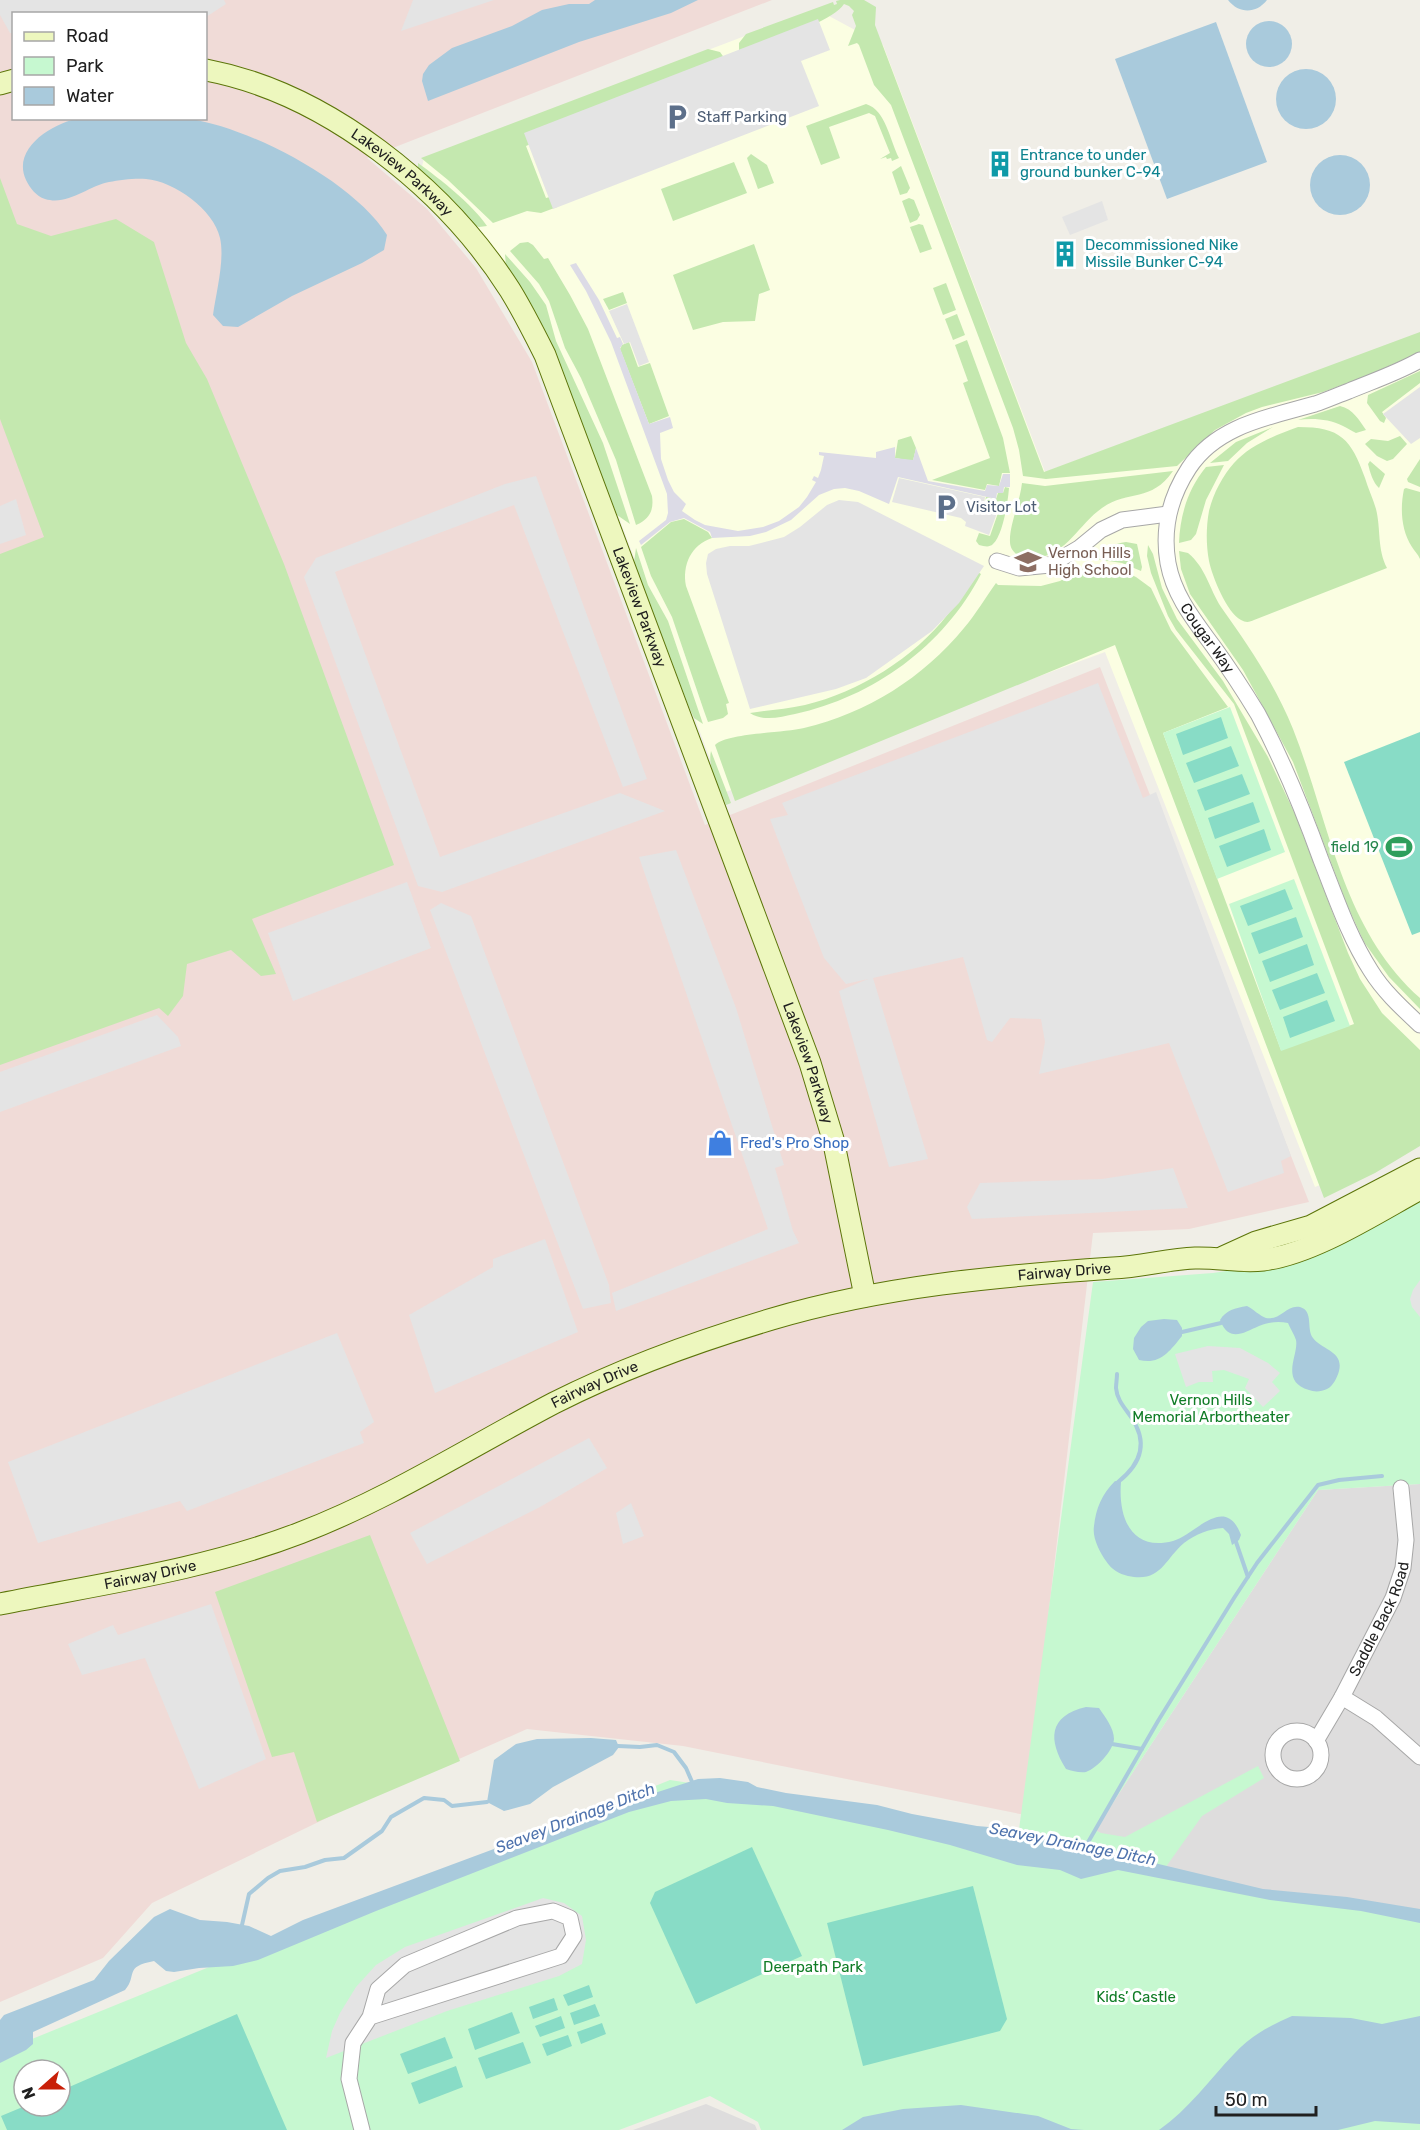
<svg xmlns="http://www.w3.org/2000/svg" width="1420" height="2130" font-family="Rubik,sans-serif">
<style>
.residential{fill:#dedddd}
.commercial{fill:#f0dbd7;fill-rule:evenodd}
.education{fill:#fbfee2}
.grass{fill:#c4e8af}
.park{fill:#c6f8d0;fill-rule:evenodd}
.pitch{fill:#88dcc6}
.parking{fill:#e4e4e4}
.plaza{fill:#dcdbe6}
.water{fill:#a9cadc}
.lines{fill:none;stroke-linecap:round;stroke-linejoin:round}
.stream{stroke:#a9cadc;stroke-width:4}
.street-casing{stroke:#a7a7a7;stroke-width:17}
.secondary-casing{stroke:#5c7509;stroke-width:23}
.street{stroke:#fff;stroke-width:15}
.secondary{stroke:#edf7be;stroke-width:21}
.labels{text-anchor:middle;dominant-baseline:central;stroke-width:6;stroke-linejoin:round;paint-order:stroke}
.service-label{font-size:15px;fill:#4e5e75;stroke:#fff;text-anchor:start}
.culture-label{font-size:15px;fill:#0d838f;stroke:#fff;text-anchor:start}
.street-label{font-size:15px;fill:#202020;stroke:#fff}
.education-label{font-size:15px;fill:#785e54;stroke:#fff;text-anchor:start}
.leisure-label{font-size:15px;fill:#27864d;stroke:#fff;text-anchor:end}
.shop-label{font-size:15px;fill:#366cbe;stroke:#fff;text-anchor:start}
.park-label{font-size:15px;fill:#107c26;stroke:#fff}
.water-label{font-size:16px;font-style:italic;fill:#4f73ad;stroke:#fff}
</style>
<rect width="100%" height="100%" fill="#f0eee7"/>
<g class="residential">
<polygon points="1420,1484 1420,1921 1163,1870 1095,1830 1318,1490"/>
<polygon points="706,2104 755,2125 757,2130 633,2130"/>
</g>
<path class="commercial" d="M0,0H772L367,158L427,209L476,268L532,362L705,825L1100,667L1309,1202L1189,1229L1093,1233L1025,1815L683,1746L527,1729L341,1811L152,1903L103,1958L0,2002ZM14,14H206V118H14Z"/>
<polygon class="education" points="816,9 883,45 1045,472 1420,334 1420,1144 1315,1187 1105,652 723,793 590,441 551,341 421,171 424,158"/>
<g class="grass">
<path d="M840,0H864L876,7L875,25L1044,472L1420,332V352L1369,375L1323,392L1262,407L1246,413L1215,430L1177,466L1046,479L1023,476L1019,450L1013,428L891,105L874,85L859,45L857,43L848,46L856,26L852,15L854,11L849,6L844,4C832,23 763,44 739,53V43L746,34L833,2L834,5L837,4L836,1Z"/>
<polygon points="708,49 720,52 725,59 526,146 546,198 557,195 557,207 541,213 527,211 493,223 448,180 421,158"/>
<path d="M866,104C886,110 890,141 899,158L892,161L891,158L887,159L886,157L880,159L890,153L875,116L869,113L829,127L840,158L821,165L806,126Z"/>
<polygon points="751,154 767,165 774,183 758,189 747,158"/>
<polygon points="734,162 747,193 673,221 661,189"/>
<path d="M418,163C441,180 470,202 487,226L479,227L471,224L418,170Z"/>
<polygon points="901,166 910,188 907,193 900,195 892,172"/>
<polygon points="0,178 17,224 51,236 116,219 154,242 186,343 207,379 284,564 394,865 252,919 276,974 261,976 231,950 187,964 183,996 168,1016 159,1008 0,1065 0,554 44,537 0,419"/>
<polygon points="909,198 914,200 920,215 917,220 910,223 902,201"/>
<polygon points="919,224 923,225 932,249 920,253 910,227"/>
<path d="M528,242L533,245L544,259L548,258L570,295L588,329L652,496C654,510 650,519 636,525L616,460L581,378L565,348L549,301L539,284L510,251L520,243Z"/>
<polygon points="754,244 770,290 759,294 755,321 723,322 693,330 673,275"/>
<polygon points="505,254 530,282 546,305 556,341 603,443 630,524 617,515 543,326 506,267"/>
<polygon points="946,283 956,310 943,315 933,288"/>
<polygon points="623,292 627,303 609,310 603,299"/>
<polygon points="957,314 965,335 953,340 945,319"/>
<polygon points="967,340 1003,438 1010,473 1002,473 999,486 987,484 985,490 932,480 990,458 963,383 968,381 955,345"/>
<polygon points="629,342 638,367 650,363 669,416 649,424 620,349 622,345"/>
<polygon points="1420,371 1420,383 1382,412 1386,418 1384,423 1380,421 1367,403 1368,395"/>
<path d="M1340,406C1353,409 1359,420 1366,430L1356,433C1351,431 1348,428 1343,426C1329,419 1313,418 1298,420Z"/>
<polygon points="1273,427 1247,443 1228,461 1210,463 1236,442"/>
<path d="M1298,427C1341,427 1351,439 1365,478C1368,488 1373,499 1376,509C1381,529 1377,549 1387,568L1254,620C1250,622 1246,623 1241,620C1227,613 1212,576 1209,561C1206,545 1206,527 1209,511C1213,494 1223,475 1234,463C1250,445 1276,435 1298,427Z"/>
<polygon points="911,436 916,448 913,461 895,458 898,440"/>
<polygon points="1400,436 1407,444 1393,459 1387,461 1377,456 1365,444 1371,439 1388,441"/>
<polygon points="1420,459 1420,487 1408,482 1407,479"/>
<path d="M1370,461L1385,474L1379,488C1373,483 1370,472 1368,464Z"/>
<path d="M1224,465L1206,500L1196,534L1191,540L1179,543C1180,515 1188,489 1206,467Z"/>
<path d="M1173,471C1151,503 1129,489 1102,508C1079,524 1067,554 1037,558C1031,559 1025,560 1019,556C1014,553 1010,548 1010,542C1009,526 1020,502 1022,483L1045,486Z"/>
<path d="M1005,487L1009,488C1008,501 1003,535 993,544C989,548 984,546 979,545L976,541L979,533L990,536L998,513L984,507L986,497L996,499L998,493H1003Z"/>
<path d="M1406,488L1420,492V559C1418,554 1415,552 1412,547C1401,530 1400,508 1404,489Z"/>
<path d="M684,519L708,532L712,538C691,545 682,565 686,586L729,703L726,704L728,714L723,718L708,722L704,711L672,617L651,576L641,547L671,522Z"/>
<path d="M1126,542L1137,544L1142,567L1141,571L1122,563L1095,559C1100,548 1114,544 1126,542Z"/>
<path d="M1148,545L1153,554L1162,588L1177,619L1223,681L1268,757L1295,814L1348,953L1360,979L1382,1013L1420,1050V1146L1375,1173L1324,1198L1115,645L735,801L715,745C727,733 783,733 804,728C867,713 923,678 964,628C976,614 985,598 996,583L998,585L1041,586L1060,581L1082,568L1102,567L1121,570L1136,577L1151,588L1171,630L1228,707L1163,733L1281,1050L1354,1024L1234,704L1176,630L1168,616L1151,573L1147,556Z"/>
<polygon points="636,548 648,585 668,621 703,724 694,718 688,705 634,562"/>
<path d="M1179,551L1188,553C1206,568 1209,588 1221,607C1248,645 1275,684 1293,729C1329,820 1342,929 1420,998V1009L1389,977L1364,942L1347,905L1293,762L1243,670L1190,594L1181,569Z"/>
<path d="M976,571L981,574C944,646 873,697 795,714C781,717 763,722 750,713C769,710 787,709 805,705C859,692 914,658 948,614C958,600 967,585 976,571Z"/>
<path d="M711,751L731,803L726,805C720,789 707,768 711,751Z"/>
<polygon points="370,1535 460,1761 317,1822 294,1752 272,1757 215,1592"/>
</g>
<g class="park">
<polygon points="1230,707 1285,852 1217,879 1163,733"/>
<polygon points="1294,879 1350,1026 1281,1051 1229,904"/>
<path d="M1420,1193V1484L1318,1490L1095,1830L1101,1833L1125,1837L1258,1766L1264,1778L1202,1816L1163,1871L1420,1920V2130H761L758,2122L710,2096L619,2130H0V2052L670,1780L860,1809L1017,1844L1093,1282L1213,1273L1252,1267ZM24,2070H60V2106H24Z"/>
</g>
<g class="pitch">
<polygon points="1221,717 1228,738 1183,755 1176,734"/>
<polygon points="1420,732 1420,932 1412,935 1344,762"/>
<polygon points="1231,746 1239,766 1194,783 1186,763"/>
<polygon points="1242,774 1250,794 1205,811 1197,790"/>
<polygon points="1253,802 1260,822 1215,839 1208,818"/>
<polygon points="1264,829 1271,850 1227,867 1219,846"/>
<polygon points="1285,889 1293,909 1248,926 1240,906"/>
<polygon points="1296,917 1303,937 1259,954 1251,933"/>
<polygon points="1307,944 1314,965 1270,982 1262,961"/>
<polygon points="1317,973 1325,993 1280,1010 1272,990"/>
<polygon points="1327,1000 1335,1021 1290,1038 1283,1017"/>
<polygon points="752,1847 802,1956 696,2004 650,1903 655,1892"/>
<polygon points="973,1886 1007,2019 1000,2031 863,2066 827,1923"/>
<polygon points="589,1985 593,1997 568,2006 563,1995"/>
<polygon points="554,1998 558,2010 533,2019 529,2007"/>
<polygon points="595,2004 600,2016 574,2025 570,2013"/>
<polygon points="512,2012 520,2033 475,2050 468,2029"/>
<polygon points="237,2014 287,2130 7,2130 1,2116 25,2106 60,2106 60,2091"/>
<polygon points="561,2016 565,2028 540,2037 535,2026"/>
<polygon points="602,2023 606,2034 581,2044 577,2032"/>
<polygon points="568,2035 572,2046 547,2056 542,2044"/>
<polygon points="445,2037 453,2058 408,2074 400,2054"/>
<polygon points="523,2042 531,2063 486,2079 478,2058"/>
<polygon points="456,2066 463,2087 419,2104 411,2083"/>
</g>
<g class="parking">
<polygon points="0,0 224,0 226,4 206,17 206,14 165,12 14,14 13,33 10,33 0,15"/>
<polygon points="413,0 494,0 401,31"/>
<polygon points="818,19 830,50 801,61 819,106 553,209 524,133"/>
<polygon points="1102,201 1108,220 1070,235 1062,217"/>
<polygon points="627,304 649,362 639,366 630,342 624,344 609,311"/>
<polygon points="1420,387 1420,438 1411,444 1383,414"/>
<polygon points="536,476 647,779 623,787 514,505 335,572 440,857 620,793 665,811 442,892 418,886 304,577 316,558 505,484"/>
<polygon points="899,478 985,497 983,508 997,513 989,535 965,526 966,522 961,518 892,502"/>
<polygon points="16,499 26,535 0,544 0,506"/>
<polygon points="839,500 858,502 984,566 959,603 932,631 866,678 836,689 750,709 707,574 706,563 708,554 716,549 730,546 749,546 784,537 800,527 827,505"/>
<polygon points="1098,683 1143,798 1156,792 1291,1156 1281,1161 1284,1173 1228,1192 1169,1043 1039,1074 1045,1042 1041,1019 1010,1018 992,1042 987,1040 963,957 873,978 928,1159 889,1167 839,991 868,979 846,984 824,958 770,819 788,815 782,803"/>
<polygon points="676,850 736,1008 784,1165 775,1168 793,1231 799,1243 616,1311 612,1293 768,1229 639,857"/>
<polygon points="407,882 431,948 293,1001 268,933"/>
<polygon points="441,903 471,916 609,1285 611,1303 583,1309 430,910"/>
<polygon points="157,1015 178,1037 181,1046 0,1112 0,1072"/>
<polygon points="1173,1168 1188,1208 972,1219 967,1207 980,1183 1102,1179"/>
<polygon points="545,1239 578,1332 435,1393 409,1315 493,1267 493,1259"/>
<polygon points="1420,1280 1420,1317 1412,1307 1410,1299 1413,1290"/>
<polygon points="337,1333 374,1422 360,1432 364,1443 187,1511 180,1501 38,1543 8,1462"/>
<polygon points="1208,1346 1240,1348 1268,1363 1280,1373 1272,1382 1280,1391 1263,1407 1245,1388 1249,1379 1224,1370 1212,1371 1213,1382 1199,1382 1186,1387 1175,1354"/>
<polygon points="589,1438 607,1468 540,1507 427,1564 410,1533"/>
<polygon points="631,1503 644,1536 623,1544 616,1513"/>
<polygon points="211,1604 266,1759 199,1789 145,1658 82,1675 68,1644 113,1625 118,1635"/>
<polygon points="543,1898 564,1903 582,1916 586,1940 582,1964 559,1976 447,2011 326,2058 332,2031 340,2013 356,1987 376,1965 405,1947"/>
</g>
<polygon class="plaza" points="576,263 599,300 617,338 620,337 623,344 620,348 649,424 670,417 673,428 660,433 661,459 668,480 674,492 686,504 682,511 695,520 705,525 738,531 763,527 779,521 799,507 807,497 816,482 812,480 814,476 818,478 821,470 824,456 819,455 819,452 876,458 876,452 895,447 895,458 913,460 916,448 928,481 985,491 987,485 999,486 1003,474 1010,474 1010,487 1004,487 1003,493 997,493 996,499 898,477 889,504 859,491 845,488 834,489 819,495 791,520 766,532 750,536 712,538 710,532 684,518 670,522 641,545 639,541 666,520 668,513 667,494 611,342 586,291 570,265"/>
<g class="water">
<polygon points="595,0 698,0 671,13 579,42 428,101 422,81 423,74 429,65 452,48 512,26 542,10 569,4 589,4"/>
<path d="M1228,0H1267C1256,14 1239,14 1228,0Z"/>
<circle cx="1269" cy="44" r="23"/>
<polygon points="1216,22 1267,162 1167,199 1115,59"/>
<circle cx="1306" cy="99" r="30"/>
<path d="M81,118C105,118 129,118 154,118C166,118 179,117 190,119C251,128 354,182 387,235L384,250L362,263L292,296L238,327L223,326L213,315C216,293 225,260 220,238C214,210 174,181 146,179C135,178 120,180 109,182C88,186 68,206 45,199C36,196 30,188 26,180C11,148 54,122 81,118Z"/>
<circle cx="1340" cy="185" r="30"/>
<path d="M1247,1306C1253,1309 1260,1316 1266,1318C1280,1321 1287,1304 1300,1307C1314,1311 1306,1329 1313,1338C1322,1350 1344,1351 1339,1371C1337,1378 1333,1386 1327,1389C1321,1392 1314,1392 1309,1390C1279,1381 1299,1355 1296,1340C1294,1334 1290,1328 1288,1323C1278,1321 1269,1322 1259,1326C1243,1333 1229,1343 1220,1320C1226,1310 1235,1308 1247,1306Z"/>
<path d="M1164,1319L1177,1320L1182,1328V1336C1169,1352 1160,1365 1139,1360L1133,1349L1134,1338L1141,1327L1148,1321Z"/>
<path d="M1115,1481L1121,1482C1118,1517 1131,1552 1173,1541C1195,1535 1225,1493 1241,1535L1239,1540L1232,1545L1229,1534L1223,1528C1209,1529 1196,1534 1184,1543C1164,1560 1161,1583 1128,1576C1119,1574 1111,1569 1106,1561C1100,1552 1092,1538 1094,1526C1096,1508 1102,1494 1115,1481Z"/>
<path d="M1086,1707L1099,1708C1105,1717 1114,1728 1114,1739C1113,1751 1097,1768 1086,1772C1080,1773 1072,1771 1066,1769C1048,1740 1048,1716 1086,1707Z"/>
<polygon points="591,1738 616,1740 619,1747 613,1755 553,1787 530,1804 504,1811 487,1802 494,1760 516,1744 537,1739"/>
<path d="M720,1778L748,1782L757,1787L786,1793L877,1805L912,1814L977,1826L1001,1828L1093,1851H1108L1121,1855L1263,1889L1347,1897L1420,1909V1923L1361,1911L1270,1900L1118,1870L1081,1879L1060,1870L1017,1865L950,1845L888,1830L773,1806L727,1803L706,1799L671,1801L629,1812L376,1911L258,1960L233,1966L199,1968L174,1972L166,1971L154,1961C123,1967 138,1975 125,1990L33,2032V2044L26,2050L0,2063V2020L4,2015L94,1980L109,1961L154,1917L170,1909L200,1920L227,1922L249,1926L271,1936L303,1920L534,1834L585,1809L630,1801L698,1779Z"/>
<path d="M1292,2016L1351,2018L1382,2024L1420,2016V2124L1375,2121L1338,2130H1159C1189,2109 1209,2080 1234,2054C1250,2036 1271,2025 1292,2016Z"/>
<polygon points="961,2105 1038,2116 1071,2129 1084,2130 842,2130 863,2117 903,2109"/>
</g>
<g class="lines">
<g class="stream">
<polyline points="1182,1332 1221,1323"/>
<path d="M1117,1374C1117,1379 1116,1384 1116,1388C1117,1400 1125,1408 1131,1417C1149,1443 1141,1464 1118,1482"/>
<polyline points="1236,1542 1248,1577"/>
<polyline points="1112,1744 1142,1749"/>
<polyline points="618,1746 640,1747 657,1745 674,1752 686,1768 693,1784"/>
<polyline points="1083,1851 1158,1721 1234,1598 1257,1563 1318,1485 1339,1480 1382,1476"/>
<polyline points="242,1925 249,1894 268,1878 280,1871 305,1867 325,1860 344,1858 382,1831 391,1817 424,1798 444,1800 452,1806 487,1802"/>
</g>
<g class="street-casing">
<g id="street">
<path id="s1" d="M1420,360C1397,373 1373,381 1349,391C1338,395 1327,400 1315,404C1270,417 1217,425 1189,468C1170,497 1162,528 1168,563C1174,596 1194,620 1213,646C1229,668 1244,691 1258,714C1283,761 1303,810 1321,860C1336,898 1349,937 1371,971C1384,992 1403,1009 1420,1025"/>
<polyline points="997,561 1019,568 1050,565 1079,548 1101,530 1122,520 1168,514"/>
<polyline points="1342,1697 1376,1718 1420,1757"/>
<circle cx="1297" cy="1755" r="24"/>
<path id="s2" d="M1316,1741L1342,1697L1393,1598L1403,1568L1406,1540L1401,1488"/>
<polyline points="362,2130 349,2079 353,2043 370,2017 378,1989 405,1965 517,1918 553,1911 570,1918 574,1936 561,1956 370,2017"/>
</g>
</g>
<g class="secondary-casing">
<g id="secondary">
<path id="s3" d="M206,70C327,93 445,188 510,290C523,311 534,333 545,355L810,1063L833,1139L865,1296"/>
<polyline points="0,84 14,80"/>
<polyline points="1223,1257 1256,1242 1311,1226 1420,1169"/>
<path id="s4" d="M0,1604C100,1584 204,1570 300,1533C389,1499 470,1447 554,1403C623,1368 698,1341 772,1319C883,1286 998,1276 1113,1268C1141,1267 1168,1259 1195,1258C1217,1257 1241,1263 1263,1260C1313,1254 1376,1213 1420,1189"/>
</g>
</g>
<use href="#street" class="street"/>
<use href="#secondary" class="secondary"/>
</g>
<defs>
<g id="parking-bare" transform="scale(2.07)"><path d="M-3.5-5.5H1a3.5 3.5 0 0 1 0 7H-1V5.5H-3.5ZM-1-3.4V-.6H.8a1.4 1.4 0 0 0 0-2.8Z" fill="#5c6f8a" stroke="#fff" stroke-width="2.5" paint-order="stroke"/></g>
<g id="building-bare" transform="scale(2.07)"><path d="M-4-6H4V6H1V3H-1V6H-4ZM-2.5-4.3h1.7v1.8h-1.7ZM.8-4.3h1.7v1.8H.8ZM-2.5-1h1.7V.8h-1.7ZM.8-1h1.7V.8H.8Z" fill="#0f9aa8" stroke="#fff" stroke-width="2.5" paint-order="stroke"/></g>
<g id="school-bare" transform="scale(2.07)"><path d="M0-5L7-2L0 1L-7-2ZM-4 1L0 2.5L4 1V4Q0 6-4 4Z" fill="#8d6e63" stroke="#fff" stroke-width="2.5" paint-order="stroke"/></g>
<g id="stadium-bare" transform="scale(2.07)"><path d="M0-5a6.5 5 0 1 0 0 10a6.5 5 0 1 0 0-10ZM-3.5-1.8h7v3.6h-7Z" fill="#2e9e5b" stroke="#fff" stroke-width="2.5" paint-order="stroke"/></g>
<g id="shop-bare" transform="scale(2.07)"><path d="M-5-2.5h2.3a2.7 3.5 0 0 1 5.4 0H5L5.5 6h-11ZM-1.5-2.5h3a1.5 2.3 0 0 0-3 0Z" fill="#3f7fe0" stroke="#fff" stroke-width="2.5" paint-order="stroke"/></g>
</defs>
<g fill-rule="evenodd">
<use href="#parking-bare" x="677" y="117"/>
<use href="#building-bare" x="1000" y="164"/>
<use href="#building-bare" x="1065" y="254"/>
<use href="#parking-bare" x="946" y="507"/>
<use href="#school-bare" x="1028" y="562"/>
<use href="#stadium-bare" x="1399" y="847"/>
<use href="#shop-bare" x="720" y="1143"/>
</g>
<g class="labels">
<g class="service-label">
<text x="697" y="117">Staff Parking</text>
<text x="966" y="507">Visitor Lot</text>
</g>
<g class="culture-label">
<text x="1020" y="155">Entrance to under<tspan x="1020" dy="17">ground bunker C-94</tspan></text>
<text x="1085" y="245">Decommissioned Nike<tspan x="1085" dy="17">Missile Bunker C-94</tspan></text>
</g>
<g class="street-label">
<text stroke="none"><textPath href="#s3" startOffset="224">Lakeview Parkway</textPath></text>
<text stroke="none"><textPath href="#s3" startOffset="728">Lakeview Parkway</textPath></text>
<text stroke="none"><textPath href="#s1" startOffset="444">Cougar Way</textPath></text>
<text stroke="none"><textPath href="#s3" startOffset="1214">Lakeview Parkway</textPath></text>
<text stroke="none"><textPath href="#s4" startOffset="1125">Fairway Drive</textPath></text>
<text stroke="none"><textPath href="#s4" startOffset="639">Fairway Drive</textPath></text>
<text stroke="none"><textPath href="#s4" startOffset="153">Fairway Drive</textPath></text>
<text stroke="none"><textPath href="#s2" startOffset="138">Saddle Back Road</textPath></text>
</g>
<g class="education-label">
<text x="1048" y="553">Vernon Hills<tspan x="1048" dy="17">High School</tspan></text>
</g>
<g class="leisure-label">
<text x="1379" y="847">field 19</text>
</g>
<g class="shop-label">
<text x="740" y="1143">Fred's Pro Shop</text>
</g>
<g class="park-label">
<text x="1211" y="1400">Vernon Hills<tspan x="1211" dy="17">Memorial Arbortheater</tspan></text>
<text x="813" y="1967">Deerpath Park</text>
<text x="1136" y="1997">Kids’ Castle</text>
</g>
<g class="water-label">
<text transform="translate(575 1818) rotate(-21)">Seavey Drainage Ditch</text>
<text transform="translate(1073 1844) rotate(11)">Seavey Drainage Ditch</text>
</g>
</g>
<rect x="12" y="12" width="195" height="108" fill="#ffffff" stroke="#a6a6a6" stroke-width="1.5"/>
<rect x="24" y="32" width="30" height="9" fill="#edf7be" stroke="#a6a6a6" stroke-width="1.5"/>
<text x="66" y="42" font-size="18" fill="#202020">Road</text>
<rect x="24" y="57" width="30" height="18" fill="#c6f8d0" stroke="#a6a6a6" stroke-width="1.5"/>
<text x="66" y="72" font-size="18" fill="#202020">Park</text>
<rect x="24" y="87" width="30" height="18" fill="#a9cadc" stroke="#a6a6a6" stroke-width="1.5"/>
<text x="66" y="102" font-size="18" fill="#202020">Water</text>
<g transform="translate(42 2088) rotate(249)"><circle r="28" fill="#ffffff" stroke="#a6a6a6" stroke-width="1.5"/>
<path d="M0-4.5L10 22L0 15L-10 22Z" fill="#c81f08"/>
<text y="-9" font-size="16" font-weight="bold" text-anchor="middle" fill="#202020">N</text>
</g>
<path d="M1216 2106v9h100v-9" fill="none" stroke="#202020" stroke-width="3"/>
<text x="1225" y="2106" font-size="18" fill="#202020" stroke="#ffffff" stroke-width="4.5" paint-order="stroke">50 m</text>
</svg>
